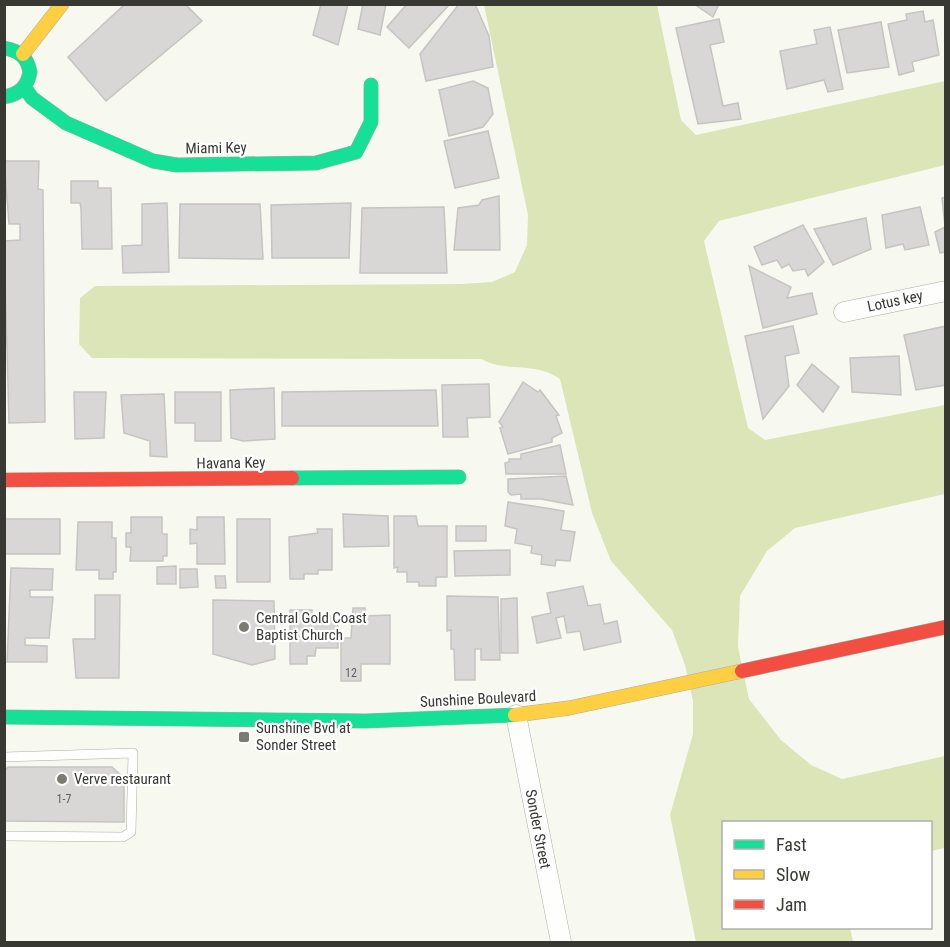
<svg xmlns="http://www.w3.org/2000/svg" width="950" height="947" font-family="'Roboto Condensed',sans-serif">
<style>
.water{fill:#dbe5b8}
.building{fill:#d9d7d6;stroke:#c6c4c2;stroke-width:1.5}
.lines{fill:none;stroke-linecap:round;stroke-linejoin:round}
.lane-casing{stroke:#acaea7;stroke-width:10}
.street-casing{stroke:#acaea7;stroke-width:21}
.fast-casing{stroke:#acaea7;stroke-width:15}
.slow-casing{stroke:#acaea7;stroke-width:15}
.jam-casing{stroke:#acaea7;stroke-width:15}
.lane{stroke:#fefefd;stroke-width:9}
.street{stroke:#fefefd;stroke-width:20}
.fast{stroke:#16e098;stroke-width:14}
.slow{stroke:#ffcf43;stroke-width:14}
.jam{stroke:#f24e42;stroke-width:14}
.poi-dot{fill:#7a7c74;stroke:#fff;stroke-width:2}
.labels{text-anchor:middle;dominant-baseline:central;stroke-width:4.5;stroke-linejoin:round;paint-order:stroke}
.number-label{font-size:12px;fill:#60605b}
.street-label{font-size:15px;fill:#373932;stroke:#fff}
.poi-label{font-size:15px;fill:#373932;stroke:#fff;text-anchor:start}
</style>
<rect width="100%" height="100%" fill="#f7f9f0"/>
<path class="water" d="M484,5H657L681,120L696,135L945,81V165L719,221L704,241L748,428L765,440L945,405V494L795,528L767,551L740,596L738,647L749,699L781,740L811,765L842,779L945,756V848L931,851L930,822H724V928H850L853,942H696L670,815L693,734V701L685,665L672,630L611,561L592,513L560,379C535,361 506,373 481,359L92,358L79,344L80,298L95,286L461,284L492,282L515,272L527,245L528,215Z"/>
<g class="building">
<polygon points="125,4 185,4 202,21 106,101 68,57"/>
<polygon points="321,4 348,4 338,45 313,35"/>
<polygon points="363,4 386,4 380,35 358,29"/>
<polygon points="407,4 450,4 409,48 387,27"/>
<polygon points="459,4 475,4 489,36 493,67 426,81 420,54"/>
<polygon points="694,4 719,4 713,17"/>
<polygon points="923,11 925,22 933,20 939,55 912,62 914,71 899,75 888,24 907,20 906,14"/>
<polygon points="719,19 724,42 710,45 723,106 738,103 741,119 698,124 676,28"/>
<polygon points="881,22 889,67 847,73 838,30"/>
<polygon points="830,27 843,89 828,92 824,80 787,89 780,51 817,44 814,30"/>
<polygon points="473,81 488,88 493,114 483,127 449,136 439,90"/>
<polygon points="488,131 499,178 455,188 444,141"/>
<polygon points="4,161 39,161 38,189 43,190 45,422 9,423 4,241 20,240 20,224 9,224"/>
<polygon points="71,181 98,181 98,188 111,188 112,249 82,249 81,209 80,203 71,203"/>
<polygon points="499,196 500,250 454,250 458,208 479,205 482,200"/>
<polygon points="946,197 946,252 940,253 935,232 945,227 942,198"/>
<polygon points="167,203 169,272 123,273 122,246 142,245 142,204"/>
<polygon points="351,203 349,258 272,258 271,205"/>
<polygon points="180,204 260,204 263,259 179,258"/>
<polygon points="444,207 447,273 360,273 362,208"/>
<polygon points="920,207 929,245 905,250 903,244 886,248 882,215"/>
<polygon points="866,218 871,249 833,265 814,229"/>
<polygon points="803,225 824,262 808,276 805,269 793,271 789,264 782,268 777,260 762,265 754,247"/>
<polygon points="749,266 791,287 787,298 812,293 817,314 763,328"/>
<polygon points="793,326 799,353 785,356 789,386 763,419 745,336"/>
<polygon points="946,326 946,385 916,390 904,335"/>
<polygon points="899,356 901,395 852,392 850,358"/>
<polygon points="812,364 839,387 823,412 797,385"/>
<polygon points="523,382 538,392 540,390 559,415 556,416 562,433 552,438 552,442 508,454 500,428 503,427 499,422"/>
<polygon points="489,384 490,417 467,418 468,437 443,437 442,385"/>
<polygon points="274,388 275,439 243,441 231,438 230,390"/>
<polygon points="436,390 438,426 282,426 282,392"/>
<polygon points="74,392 106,392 104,438 75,439"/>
<polygon points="175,392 221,392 221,441 195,441 195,423 175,423"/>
<polygon points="164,394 167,457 150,456 150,441 124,433 121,395"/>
<polygon points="560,445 566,474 506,474 505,463 509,462 509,459 521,459 521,454"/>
<polygon points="566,476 573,505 541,499 521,499 521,494 511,495 508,492 508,479"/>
<polygon points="508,502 564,511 561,530 575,532 570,561 556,560 555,566 541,564 542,555 531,553 532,546 515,543 517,529 505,526"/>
<polygon points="343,514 388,516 389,546 344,547"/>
<polygon points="394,516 416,516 418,526 447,526 447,577 436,577 436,586 419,586 419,582 407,582 407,572 397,572 398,567 394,568"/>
<polygon points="131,517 162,517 162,534 167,534 167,556 163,556 163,561 130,561 131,547 126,547 126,533 131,533"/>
<polygon points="197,517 224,517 225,564 197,564 197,543 190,544 190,529 197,530"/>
<rect x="4" y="519" width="56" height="35"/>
<rect x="237" y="519" width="33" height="63"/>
<polygon points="78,522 112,522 112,538 116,538 116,572 113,572 113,579 99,579 99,570 76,570"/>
<rect x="456" y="526" width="30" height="15"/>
<polygon points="317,529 332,529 332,570 318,570 318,574 304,574 304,579 290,579 289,537 318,533"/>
<polygon points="510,550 510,575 455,576 454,551"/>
<polygon points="176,566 176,584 157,584 157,567"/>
<polygon points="11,568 53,569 52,590 30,590 30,597 53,597 49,638 25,638 25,645 47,646 47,662 7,662"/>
<polygon points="180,569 197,569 198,587 180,588"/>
<polygon points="215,576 225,576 226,588 216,588"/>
<polygon points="583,586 588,606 600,604 604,624 617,621 621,642 584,650 580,631 567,633 564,616 556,618 561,638 537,643 532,617 551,613 547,593"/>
<polygon points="95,595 120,595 119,678 76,678 73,639 95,639"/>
<polygon points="447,596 498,597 500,660 481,660 481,649 475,649 475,680 455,680 454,649 451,649 451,630 447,631"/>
<polygon points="517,598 518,653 501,653 501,599"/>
<polygon points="213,600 274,601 275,659 252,665 213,654"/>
<polygon points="353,608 365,608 365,616 390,615 390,664 361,664 361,681 341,681 341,638 351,638"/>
<polygon points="290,610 312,610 312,616 338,616 338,648 316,648 315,656 307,656 307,664 290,664"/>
<polygon points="8,767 112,767 124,778 124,822 4,821 4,771"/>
</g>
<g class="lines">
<g class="lane-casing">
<polyline id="lane" points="4,757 133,753 131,832 123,837 4,836"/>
</g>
<g class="street-casing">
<g id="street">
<polyline points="844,312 946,291"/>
<polyline points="516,715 561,942"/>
</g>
</g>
<g class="fast-casing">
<g id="fast">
<path d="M4,48C19,51 27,56 30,72C27,88 19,94 4,97"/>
<polyline points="25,88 32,98 66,123 153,161 177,165 316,163 356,152 371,122 371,85"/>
<polyline points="292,478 459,477"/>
<polyline points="4,717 366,721 515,715"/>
</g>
</g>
<g class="slow-casing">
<g id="slow">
<polyline points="23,54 62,4"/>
<polyline points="515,715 569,708 742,671"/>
</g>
</g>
<g class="jam-casing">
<g id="jam">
<polyline points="4,480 292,478"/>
<polyline points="742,671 946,627"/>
</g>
</g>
<use href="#lane" class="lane"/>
<use href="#street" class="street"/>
<use href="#fast" class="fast"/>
<use href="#slow" class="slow"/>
<use href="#jam" class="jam"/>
</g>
<g class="poi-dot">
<circle cx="244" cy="627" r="6"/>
<rect x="238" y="731" width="12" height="12" rx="3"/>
<circle cx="62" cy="779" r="6"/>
</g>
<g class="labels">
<g class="number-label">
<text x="351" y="673">12</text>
<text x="64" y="799">1-7</text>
</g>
<g class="street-label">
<text transform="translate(216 148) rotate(-1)">Miami Key</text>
<text transform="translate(895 301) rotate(-12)">Lotus key</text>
<text transform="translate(231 463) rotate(-1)">Havana Key</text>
<text transform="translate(478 699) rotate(-3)">Sunshine Boulevard</text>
<text transform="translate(538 829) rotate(79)">Sonder Street</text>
</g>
<g class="poi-label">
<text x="256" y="618">Central Gold Coast<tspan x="256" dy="17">Baptist Church</tspan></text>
<text x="256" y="728">Sunshine Bvd at<tspan x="256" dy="17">Sonder Street</tspan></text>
<text x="74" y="779">Verve restaurant</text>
</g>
</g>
<rect width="950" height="947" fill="none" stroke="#373932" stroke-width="12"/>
<rect x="722" y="821" width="210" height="108" fill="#ffffff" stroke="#afb0ad" stroke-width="1.5"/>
<rect x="734" y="840" width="30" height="9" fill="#16e098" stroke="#afb0ad" stroke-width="1.5"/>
<text x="776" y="851" font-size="18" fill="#373932">Fast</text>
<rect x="734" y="870" width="30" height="9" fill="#ffcf43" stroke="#afb0ad" stroke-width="1.5"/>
<text x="776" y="881" font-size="18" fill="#373932">Slow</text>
<rect x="734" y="900" width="30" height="9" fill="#f24e42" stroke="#afb0ad" stroke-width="1.5"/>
<text x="776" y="911" font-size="18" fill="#373932">Jam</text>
</svg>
